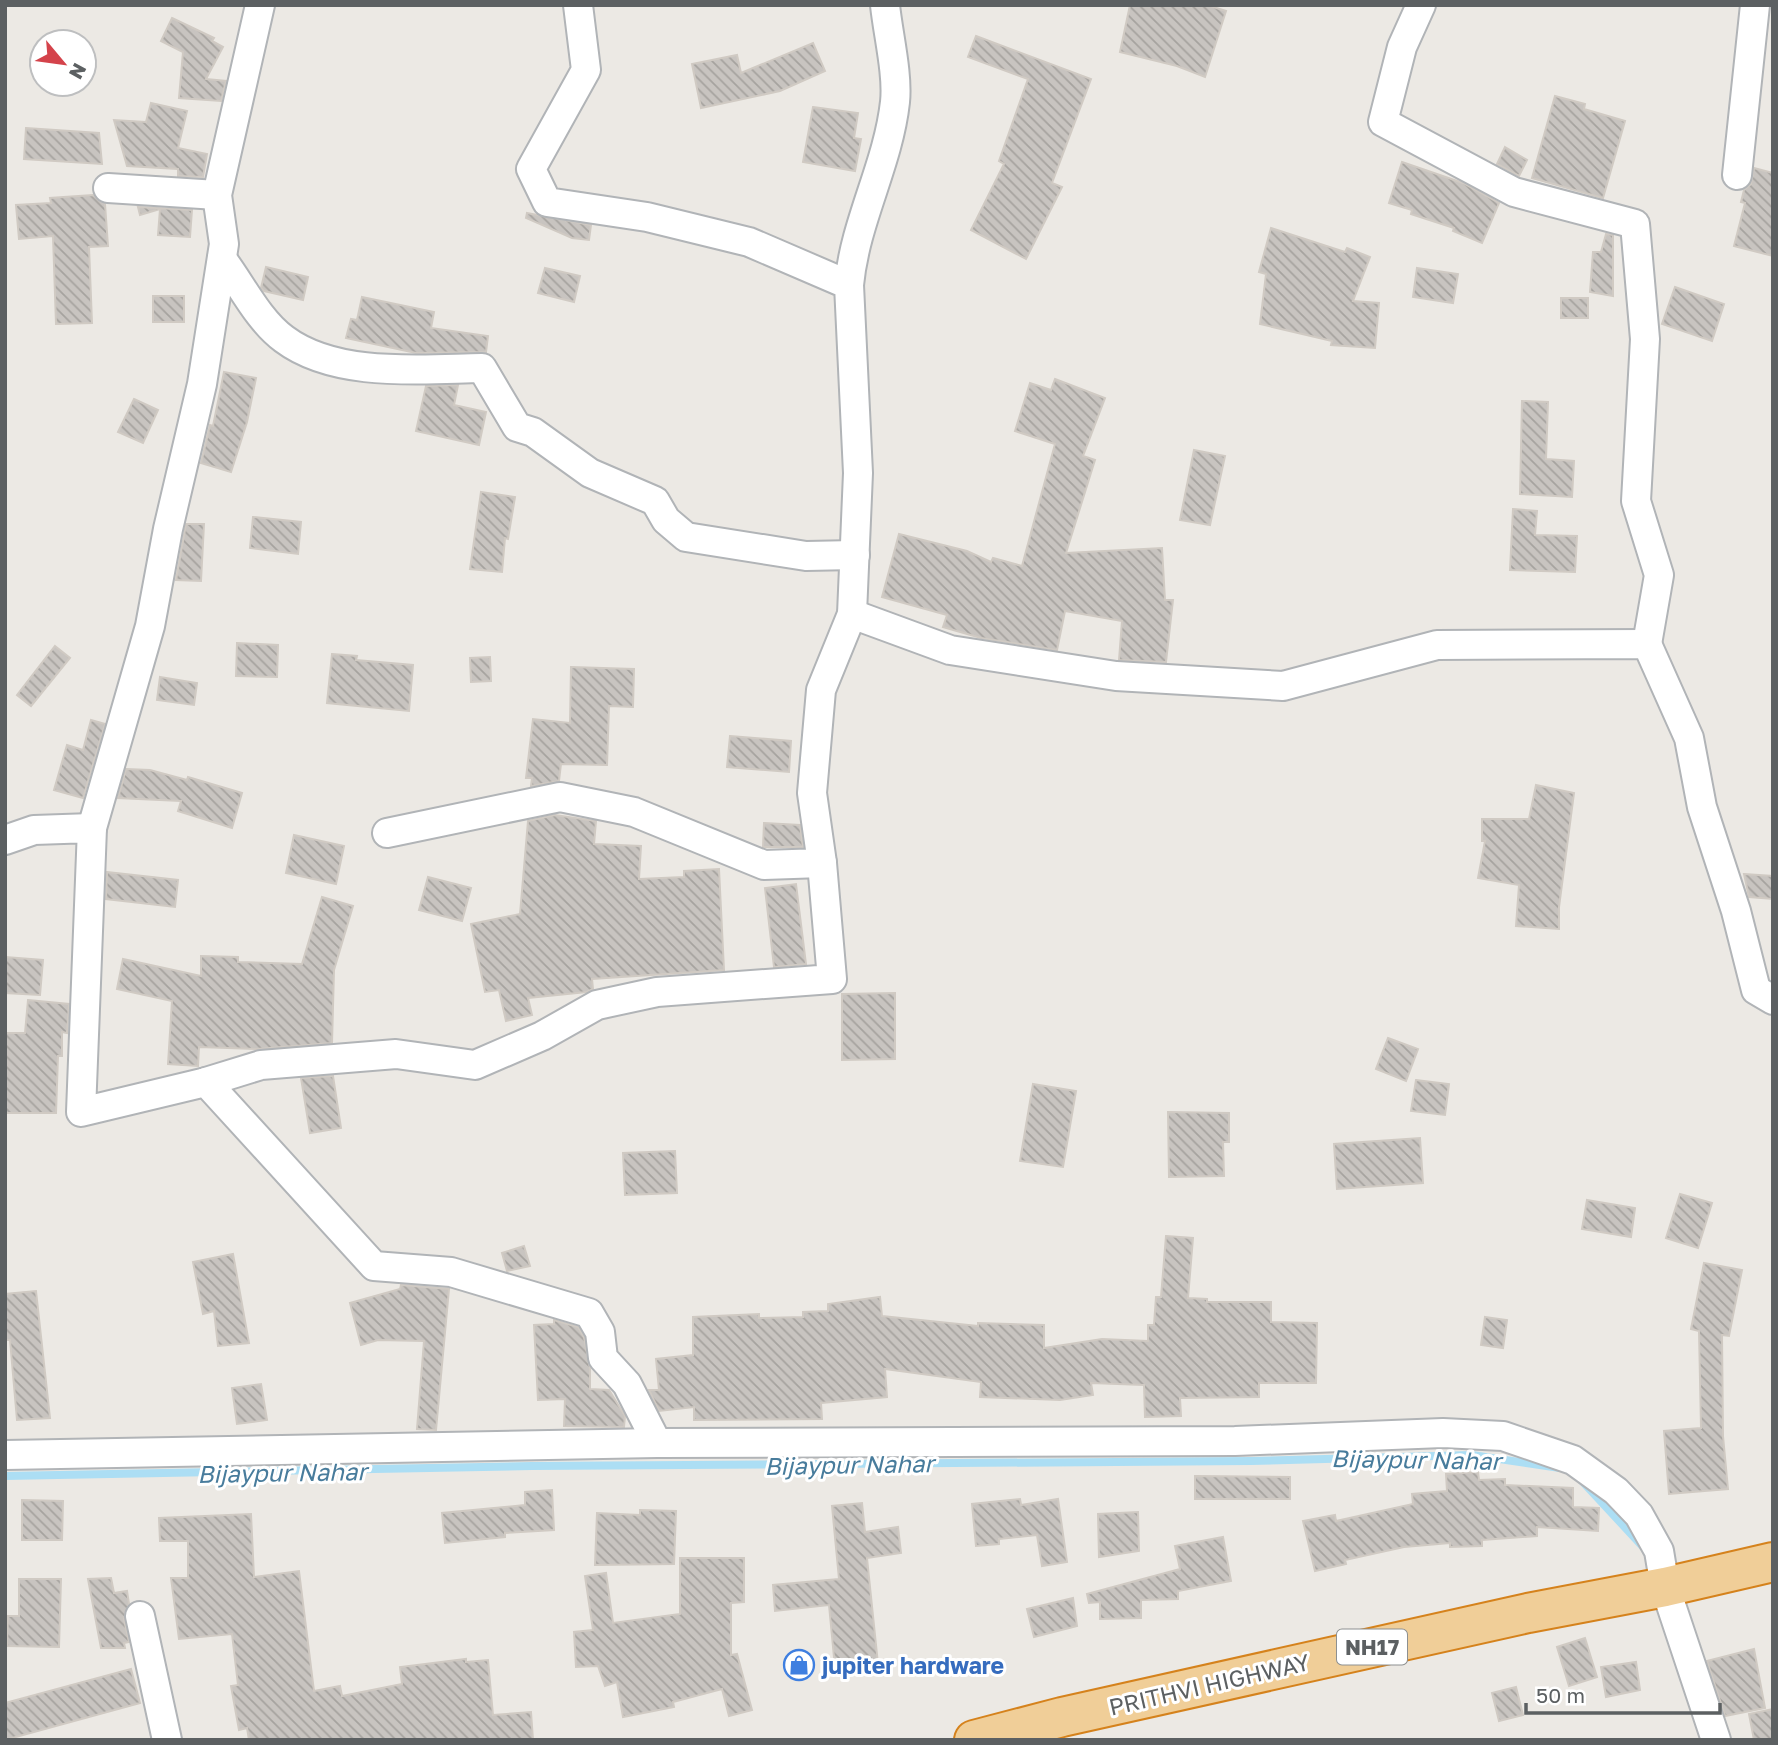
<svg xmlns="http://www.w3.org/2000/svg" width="1778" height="1745" font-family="'Golos Text',sans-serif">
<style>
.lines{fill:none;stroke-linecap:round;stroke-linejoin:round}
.stream{stroke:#acdef4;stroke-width:8}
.building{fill:url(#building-back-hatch);stroke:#d0cac3;stroke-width:2}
.street-casing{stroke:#b1b4b7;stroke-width:32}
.highway-casing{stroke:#d5821c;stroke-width:42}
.street{stroke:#fff;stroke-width:28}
.highway{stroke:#f0ce98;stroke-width:38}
.labels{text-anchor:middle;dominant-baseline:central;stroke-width:6;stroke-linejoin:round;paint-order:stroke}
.shield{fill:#fff;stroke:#8d9091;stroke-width:2}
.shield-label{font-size:21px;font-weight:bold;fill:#5c6062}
.shop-label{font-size:23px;font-weight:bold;fill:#366cbe;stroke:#fff;text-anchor:start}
.street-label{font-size:23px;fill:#5c6062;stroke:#fff}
.water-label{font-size:24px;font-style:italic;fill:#487c9c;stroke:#fff}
</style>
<defs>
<pattern id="building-back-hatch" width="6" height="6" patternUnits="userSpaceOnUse" patternTransform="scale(1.75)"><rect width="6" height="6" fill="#c8c4c0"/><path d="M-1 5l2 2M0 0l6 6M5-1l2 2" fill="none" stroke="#a6a39f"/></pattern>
</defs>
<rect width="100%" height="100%" fill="#ece9e4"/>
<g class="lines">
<g class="stream">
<polyline points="5,1476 532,1466 1251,1461 1472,1455 1560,1468"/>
<polyline points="1582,1481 1645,1549"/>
</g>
</g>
<g class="building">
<polygon points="1130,5 1207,5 1226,11 1205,77 1177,66 1120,52"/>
<polygon points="172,18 214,38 212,41 223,47 206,79 226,81 221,101 179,98 183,52 161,41"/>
<polygon points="976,36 1091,79 1052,183 1062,187 1026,259 971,230 1004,164 999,161 1028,79 968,57"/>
<polygon points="813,43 825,71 780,91 701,108 692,64 737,55 741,73"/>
<polygon points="1555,96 1585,104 1584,109 1625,121 1603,198 1532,178"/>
<polygon points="151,103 187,111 178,148 207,154 203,177 178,176 178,169 127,166 114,120 146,122"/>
<polygon points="813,107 858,113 854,138 861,139 855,171 803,162"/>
<polygon points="26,128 99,133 102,164 24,159"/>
<polygon points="1505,147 1527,160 1519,176 1497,164"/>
<polygon points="1402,162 1463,183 1499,203 1482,243 1453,231 1454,228 1411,214 1412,210 1389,203"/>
<polygon points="1754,168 1773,173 1773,256 1734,246 1745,203 1741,202 1744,190 1751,184"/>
<polygon points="93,195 105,204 108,246 89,247 92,323 56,324 53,236 19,239 16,205 51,203 50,198"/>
<polygon points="138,207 192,210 190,237 158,235 160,209 140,215"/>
<polygon points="527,213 591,225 589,240 572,238 526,218"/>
<polygon points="1271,228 1345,252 1347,248 1370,257 1353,301 1379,303 1375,348 1331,345 1332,341 1260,324 1266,274 1259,272"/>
<polygon points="1606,234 1613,235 1613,296 1590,292 1593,252 1601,252"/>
<polygon points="266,267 308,277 303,300 264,291 261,288"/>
<polygon points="545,268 580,276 574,302 538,293"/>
<polygon points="1417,268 1458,274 1453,303 1413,297"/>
<polygon points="1675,287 1724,304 1712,341 1662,324"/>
<rect x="153" y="296" width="31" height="26"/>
<polygon points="362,297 434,312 431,328 488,336 486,352 416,353 346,338 351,319 357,320"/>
<rect x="1561" y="298" width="27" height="20"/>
<polygon points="224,372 256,378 247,422 231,472 201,463 210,425 213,426"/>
<polygon points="1055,379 1105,398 1083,456 1095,460 1066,553 1162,548 1165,600 1173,600 1166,662 1119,660 1122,621 1065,611 1057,650 981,638 943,627 947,615 882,597 899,534 967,551 991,562 993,558 1022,566 1055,444 1015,431 1030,383 1051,390"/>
<polygon points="458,385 454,405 486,412 479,445 416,431 426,386"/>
<polygon points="134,399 158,410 143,443 118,432"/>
<polygon points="1522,401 1548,402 1546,459 1574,461 1572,497 1520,494"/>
<polygon points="1194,450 1225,456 1210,525 1180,520"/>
<polygon points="481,492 515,497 508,539 505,538 502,572 470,569"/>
<polygon points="1513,509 1537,511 1535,535 1577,536 1575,572 1510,570"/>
<polygon points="253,517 301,522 298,554 250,548"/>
<polygon points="186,524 204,524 201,581 176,580"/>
<polygon points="237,643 278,645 277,677 236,676"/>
<polygon points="55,646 70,658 31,706 17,695"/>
<polygon points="332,654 357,656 356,660 413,665 409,711 327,703"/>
<polygon points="490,657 491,681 471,682 470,658"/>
<polygon points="571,667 634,669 633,707 609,706 607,765 561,764 559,781 531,786 532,778 526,778 533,719 570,723"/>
<polygon points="160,677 197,683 194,705 157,700"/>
<polygon points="91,720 105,724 83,798 54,790 67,745 83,750"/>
<polygon points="730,736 791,741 789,772 727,767"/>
<polygon points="126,769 150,770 187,780 188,777 242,793 232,828 178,811 181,801 118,798"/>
<polygon points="1536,785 1574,793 1559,907 1559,929 1516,926 1519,885 1478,878 1485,841 1482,841 1482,819 1529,819"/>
<polygon points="555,815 596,821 594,844 641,846 639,879 684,877 684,871 719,869 724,970 592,979 593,989 587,992 528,998 532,1015 506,1021 499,990 485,992 471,924 520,914 528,821"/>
<polygon points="764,823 800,825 803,847 763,847"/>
<polygon points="294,835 344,846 336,884 286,873"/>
<polygon points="107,872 178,880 175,907 106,899"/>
<polygon points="1744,874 1773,876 1773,899 1749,897"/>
<polygon points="428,877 471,888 462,921 419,910"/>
<polygon points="796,884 806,964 774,967 765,888"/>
<polygon points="322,897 353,906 334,970 332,1043 257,1049 199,1047 198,1066 168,1064 172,1001 117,989 123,959 201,976 201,956 238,957 238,962 302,964"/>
<polygon points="5,957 43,960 40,995 5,993"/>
<polygon points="895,993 895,1059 842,1060 842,994"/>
<polygon points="28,1000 69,1004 67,1033 62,1032 62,1056 58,1056 56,1113 5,1113 5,1033 25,1033"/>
<polygon points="1388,1038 1418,1049 1406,1081 1376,1069"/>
<polygon points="333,1076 341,1128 310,1133 301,1078"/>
<polygon points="1416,1080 1449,1084 1445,1115 1411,1111"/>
<polygon points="1033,1084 1076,1091 1063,1167 1020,1161"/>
<polygon points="1168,1112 1229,1113 1229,1142 1223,1142 1224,1176 1169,1177"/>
<polygon points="1420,1138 1423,1183 1337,1189 1334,1144"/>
<polygon points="675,1151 677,1193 625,1195 623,1153"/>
<polygon points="1680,1194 1712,1203 1698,1248 1666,1238"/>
<polygon points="1587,1200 1635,1208 1631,1237 1582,1229"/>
<polygon points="1166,1236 1193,1238 1188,1298 1207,1299 1207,1302 1271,1302 1271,1322 1317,1323 1316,1383 1259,1383 1259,1397 1180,1398 1181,1416 1145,1417 1144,1385 1091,1383 1093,1395 1060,1400 980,1397 981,1382 885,1369 887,1397 821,1403 822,1419 694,1420 694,1407 659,1411 649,1390 659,1390 656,1359 693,1355 693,1317 759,1314 759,1318 803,1317 803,1312 828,1311 828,1304 880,1297 882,1316 978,1326 978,1323 1044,1325 1044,1348 1102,1339 1148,1341 1148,1325 1154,1325 1156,1297 1161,1297"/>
<polygon points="524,1246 530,1266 507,1271 502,1253"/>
<polygon points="233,1254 249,1343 218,1346 214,1311 203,1314 193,1262"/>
<polygon points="1704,1263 1742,1270 1729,1336 1722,1335 1723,1436 1728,1489 1669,1494 1664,1431 1701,1428 1699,1331 1691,1329"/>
<polygon points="401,1285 449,1289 436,1430 417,1429 424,1341 378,1340 361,1345 350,1303 400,1289"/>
<polygon points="36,1291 50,1418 17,1420 10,1340 5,1340 5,1294"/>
<polygon points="1485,1317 1507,1320 1503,1348 1481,1345"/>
<polygon points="554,1320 578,1327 584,1337 590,1369 590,1389 609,1390 625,1416 624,1427 564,1426 565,1399 538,1400 534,1325 554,1324"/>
<polygon points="261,1384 267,1420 237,1424 232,1388"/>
<polygon points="1478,1472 1479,1480 1505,1479 1505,1485 1573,1488 1573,1507 1599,1508 1598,1531 1537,1527 1537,1536 1482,1540 1482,1546 1450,1547 1450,1543 1404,1547 1345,1560 1346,1564 1315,1571 1303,1521 1335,1515 1336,1521 1413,1504 1412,1494 1447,1491 1446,1474"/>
<polygon points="1195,1476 1290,1477 1290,1499 1195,1499"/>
<polygon points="552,1490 554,1530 505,1533 505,1537 445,1543 442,1513 525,1505 525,1492"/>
<polygon points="1020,1499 1021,1505 1058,1499 1067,1562 1042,1566 1037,1535 999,1539 999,1544 976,1546 972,1504"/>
<polygon points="22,1500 63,1501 62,1540 22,1540"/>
<polygon points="862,1503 865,1532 898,1527 901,1553 867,1558 878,1664 835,1668 829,1605 775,1611 773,1585 839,1579 832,1506"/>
<polygon points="640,1510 676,1511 674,1564 595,1565 597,1513 640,1515"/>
<polygon points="1138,1512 1139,1551 1099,1557 1098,1514"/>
<polygon points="251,1514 254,1577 299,1571 314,1691 340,1686 342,1696 402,1684 400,1667 466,1659 466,1662 488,1660 493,1715 531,1712 533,1740 249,1740 247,1728 239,1730 231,1686 238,1685 232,1634 179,1639 171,1578 188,1578 188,1541 160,1541 159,1518"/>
<polygon points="1223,1537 1231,1581 1178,1591 1178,1599 1141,1600 1141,1618 1100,1619 1100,1602 1089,1603 1087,1594 1180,1569 1175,1546"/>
<polygon points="680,1558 744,1558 744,1602 731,1603 731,1655 737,1654 752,1710 729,1716 722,1689 673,1702 674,1707 623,1717 617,1682 605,1686 598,1666 576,1667 574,1632 593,1630 585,1576 606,1573 613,1623 680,1614"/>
<polygon points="111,1578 114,1593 127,1591 129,1604 124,1619 129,1642 124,1643 125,1648 101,1648 88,1579"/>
<polygon points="19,1579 61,1579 59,1647 7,1646 8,1616 19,1616"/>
<polygon points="1073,1598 1077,1626 1034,1637 1027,1609"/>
<polygon points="1585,1638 1597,1677 1569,1686 1557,1647"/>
<polygon points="1754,1649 1765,1708 1725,1716 1707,1661"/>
<polygon points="1636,1662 1640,1690 1606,1697 1601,1667"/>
<polygon points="131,1669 140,1703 5,1740 5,1703"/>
<polygon points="1516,1687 1523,1715 1499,1721 1492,1693"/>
<polygon points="1773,1709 1773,1740 1754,1740 1749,1714"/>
</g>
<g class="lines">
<g class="street-casing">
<g id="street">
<polyline points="1421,5 1402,47 1383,122 1514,192 1635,224 1645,339 1636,501 1659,575 1647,644"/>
<polyline points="1737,175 1755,5"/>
<polyline points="108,188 217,195"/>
<path d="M222,259C241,284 258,320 284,339C336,378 421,369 482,368L517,427L533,432L590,473L655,501L666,520L686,537L806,556L855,555"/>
<path d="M849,285C855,221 888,165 895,102C898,74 888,34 885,5"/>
<polyline points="852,614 950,650 1116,676 1283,686 1437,645 1647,644 1689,738 1702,807 1736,911 1756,990 1773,1000"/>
<polyline points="92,828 150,626 168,529 202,384 224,244 217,195 260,5"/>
<polyline points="387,833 560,797 634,812 764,865 822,863 812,793 821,690 852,614 858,473 849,285 749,242 647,217 547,202 531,169 586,70 578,5"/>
<polyline points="5,840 34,830 92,828 81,1112 206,1082 374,1266 451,1272 589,1313 600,1332 603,1358 627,1384 657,1443"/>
<polyline points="206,1082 261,1065 396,1054 475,1065 542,1036 597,1005 657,992 832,979 822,863"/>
<polyline points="5,1455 657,1443 1235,1441 1443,1433 1503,1436 1573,1460 1616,1491 1639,1515 1659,1551 1665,1587 1716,1740"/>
<polyline points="140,1616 167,1740"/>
</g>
</g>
<g class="highway-casing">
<polyline id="highway" points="974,1740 1062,1717 1528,1613 1665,1587 1773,1562"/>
</g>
<use href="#street" class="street"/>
<use href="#highway" class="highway"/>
</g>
<defs>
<g id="shop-ring" transform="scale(1.575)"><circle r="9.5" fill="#fff" stroke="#3f7fe0" stroke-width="1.5"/><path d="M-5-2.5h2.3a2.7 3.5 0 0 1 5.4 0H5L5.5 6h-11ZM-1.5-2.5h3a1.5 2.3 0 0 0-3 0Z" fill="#3f7fe0"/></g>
</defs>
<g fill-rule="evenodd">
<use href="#shop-ring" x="799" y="1665"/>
</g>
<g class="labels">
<rect class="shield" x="1337" y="1629.5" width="70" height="35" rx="5"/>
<g class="shield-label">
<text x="1372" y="1647">NH17</text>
</g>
<g class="shop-label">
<text x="822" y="1665">jupiter hardware</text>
</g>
<g class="street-label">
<text transform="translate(1209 1684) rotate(-13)">PRITHVI HIGHWAY</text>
</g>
<g class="water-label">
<text transform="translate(1416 1459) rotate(1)">Bijaypur Nahar</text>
<text transform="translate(849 1464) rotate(-1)">Bijaypur Nahar</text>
<text transform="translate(282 1472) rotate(-1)">Bijaypur Nahar</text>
</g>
</g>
<rect width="1778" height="1745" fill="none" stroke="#5c6062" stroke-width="14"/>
<g transform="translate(63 63) rotate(119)"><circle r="33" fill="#ffffff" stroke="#bebfc0" stroke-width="2"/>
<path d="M0-5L12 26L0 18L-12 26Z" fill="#d4434b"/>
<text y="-10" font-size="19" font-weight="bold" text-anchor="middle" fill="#5c6062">N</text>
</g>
<path d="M1526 1703v10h194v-10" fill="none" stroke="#5c6062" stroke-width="3.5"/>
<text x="1536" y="1703" font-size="21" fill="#5c6062" stroke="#ffffff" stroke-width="5" paint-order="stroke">50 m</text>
</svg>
